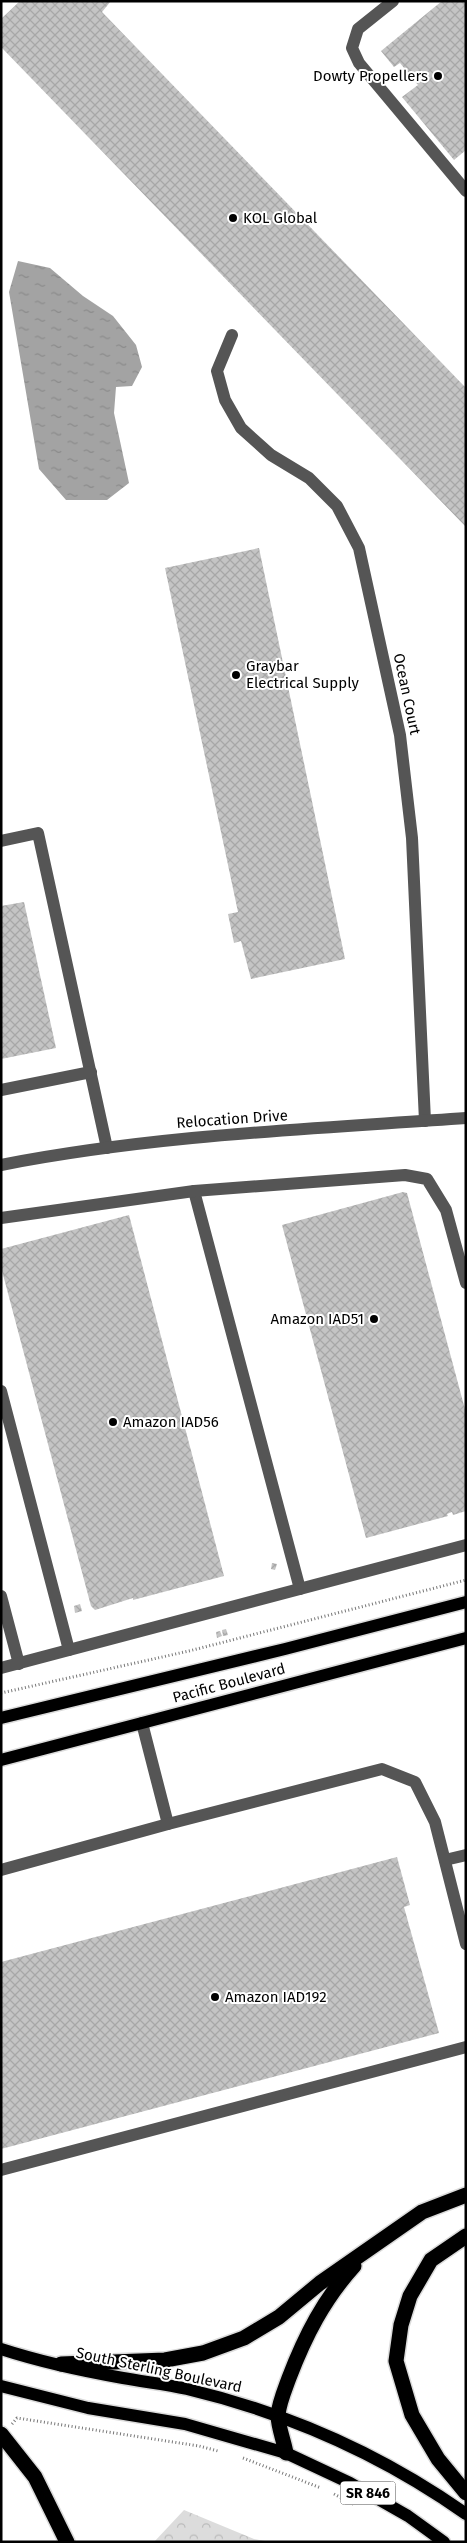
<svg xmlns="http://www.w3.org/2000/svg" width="467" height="2543" font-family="'Fira Sans',sans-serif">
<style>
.forest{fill:url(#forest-crowns)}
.water{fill:url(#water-ripples)}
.building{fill:url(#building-cross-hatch)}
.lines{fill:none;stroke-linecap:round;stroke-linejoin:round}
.major-casing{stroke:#dbdbdb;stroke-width:15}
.highway-casing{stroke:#dbdbdb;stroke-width:18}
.path{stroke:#777;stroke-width:3;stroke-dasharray:1 2.5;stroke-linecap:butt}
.minor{stroke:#555;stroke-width:12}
.major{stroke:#000;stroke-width:12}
.highway{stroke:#000;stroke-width:15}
.poi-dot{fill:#000;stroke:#fff;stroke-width:2}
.labels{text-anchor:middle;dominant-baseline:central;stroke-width:4;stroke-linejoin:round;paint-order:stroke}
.shield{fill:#fff;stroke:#4c4c4c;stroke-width:1}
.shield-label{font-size:14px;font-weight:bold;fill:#000}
.poi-label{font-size:15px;fill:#000;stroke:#fff;text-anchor:start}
.street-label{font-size:15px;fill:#000;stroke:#fff}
</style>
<defs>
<pattern id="forest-crowns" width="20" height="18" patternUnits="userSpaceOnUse" patternTransform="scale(1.25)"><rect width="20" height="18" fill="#dcdcdc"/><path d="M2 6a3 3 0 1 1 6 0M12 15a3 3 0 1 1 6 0" fill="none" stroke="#bbb"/></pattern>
<pattern id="water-ripples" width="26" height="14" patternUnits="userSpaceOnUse" patternTransform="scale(1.25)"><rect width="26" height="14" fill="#a3a3a3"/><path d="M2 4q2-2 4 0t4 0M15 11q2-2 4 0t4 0" fill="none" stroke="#8b8b8b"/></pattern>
<pattern id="building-cross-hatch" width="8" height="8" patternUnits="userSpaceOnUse" patternTransform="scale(1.25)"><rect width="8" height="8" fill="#c4c4c4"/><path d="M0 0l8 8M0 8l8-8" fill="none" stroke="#a7a7a7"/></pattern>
</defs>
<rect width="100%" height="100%" fill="#fff"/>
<polygon class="forest" points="184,2510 254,2539 270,2542 154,2542"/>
<polygon class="water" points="18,261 50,268 83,296 113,316 136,345 142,367 132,386 116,387 114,413 129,483 107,500 66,500 39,469 9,292"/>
<g class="building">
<polygon points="20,1 111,1 102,12 466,388 466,527 1,47 1,19"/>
<polygon points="442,1 466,1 466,150 454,160 402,97 418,85 400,63 394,67 381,51"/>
<polygon points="259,548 345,959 251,979 241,941 234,943 228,914 238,912 165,568"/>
<polygon points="24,902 56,1048 1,1059 1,906"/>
<polygon points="403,1192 407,1193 466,1413 466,1511 453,1515 452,1512 447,1514 448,1516 366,1538 282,1225"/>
<polygon points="129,1215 224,1576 133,1600 133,1598 95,1610 91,1606 1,1267 1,1249"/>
<polygon points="272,1563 277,1564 275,1570 271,1569"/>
<polygon points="80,1604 82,1611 75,1613 74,1606"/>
<polygon points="226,1629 228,1635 223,1636 222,1630"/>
<polygon points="220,1631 222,1636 217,1638 216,1632"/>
<polygon points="397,1857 410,1905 404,1907 439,2033 1,2149 1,1962"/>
</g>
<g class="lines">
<g class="major-casing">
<g id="major">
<polyline points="1,1718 285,1649 466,1602"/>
<polyline points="1,1760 466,1638"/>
<path d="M1,2349C41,2362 83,2371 123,2378C144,2382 166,2384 187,2389C288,2413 381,2454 466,2514"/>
<polyline points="1,2386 88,2408 185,2424 286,2453 350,2483 408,2516 444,2542"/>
</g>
</g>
<g class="highway-casing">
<g id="highway">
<polyline points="466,2236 431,2260 410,2296 401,2325 396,2361 412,2415 438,2459 466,2493"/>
<polyline points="61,2364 165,2360 203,2353 244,2338 279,2317 320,2283 422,2212 466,2195"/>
<polyline points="1,2434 35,2477 67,2542"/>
<path d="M286,2453C284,2441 278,2427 278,2415C279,2403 285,2389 289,2378C305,2336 324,2299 354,2266"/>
</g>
</g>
<g class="path">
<polyline points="1,1693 189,1651 466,1580"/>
<polyline points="12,2424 17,2418 199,2446 218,2451"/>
<polyline points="243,2458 321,2488"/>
<polyline points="334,2494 355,2505"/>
</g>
<g class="minor">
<polyline points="393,1 358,29 352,48 359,63 466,191"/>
<polyline points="232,335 217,371 225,400 241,428 271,455 309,478 337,506 359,548 400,735 412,838 425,1121"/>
<polyline points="1,841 38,833 107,1148"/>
<polyline points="1,1090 91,1072"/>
<path d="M1,1165C154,1135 311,1129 466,1118"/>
<polyline points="194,1191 300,1589"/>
<polyline points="1,1218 194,1191 405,1175 427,1179 446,1210 466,1283"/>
<polyline points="1,1391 69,1650"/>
<polyline points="1,1596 19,1664"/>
<polyline points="1,1668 466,1545"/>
<polyline points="142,1723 168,1824"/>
<polyline points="445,1860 466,1855"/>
<polyline points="1,1870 168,1824 382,1769 415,1782 435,1822 466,1944"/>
<polyline points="1,2170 466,2047"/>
</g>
<use href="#major" class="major"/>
<use href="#highway" class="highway"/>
</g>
<g class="poi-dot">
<circle cx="438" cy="76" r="5"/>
<circle cx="233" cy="218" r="5"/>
<circle cx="236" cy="675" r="5"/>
<circle cx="374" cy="1319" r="5"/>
<circle cx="113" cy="1422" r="5"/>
<circle cx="215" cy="1997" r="5"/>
</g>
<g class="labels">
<rect class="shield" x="340.5" y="2481.5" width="55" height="23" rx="4"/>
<g class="shield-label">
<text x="368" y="2493">SR 846</text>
</g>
<g class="poi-label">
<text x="428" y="76" text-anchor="end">Dowty Propellers</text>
<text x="243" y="218">KOL Global</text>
<text x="246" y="666">Graybar<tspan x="246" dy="17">Electrical Supply</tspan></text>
<text x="364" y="1319" text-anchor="end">Amazon IAD51</text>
<text x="123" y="1422">Amazon IAD56</text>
<text x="225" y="1997">Amazon IAD192</text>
</g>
<g class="street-label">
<text transform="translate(407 694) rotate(78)">Ocean Court</text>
<text transform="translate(232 1119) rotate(-4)">Relocation Drive</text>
<text transform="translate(229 1683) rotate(-15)">Pacific Boulevard</text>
<text transform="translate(159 2370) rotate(12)">South Sterling Boulevard</text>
</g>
</g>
<rect width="467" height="2543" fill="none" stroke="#000000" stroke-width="5"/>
</svg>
